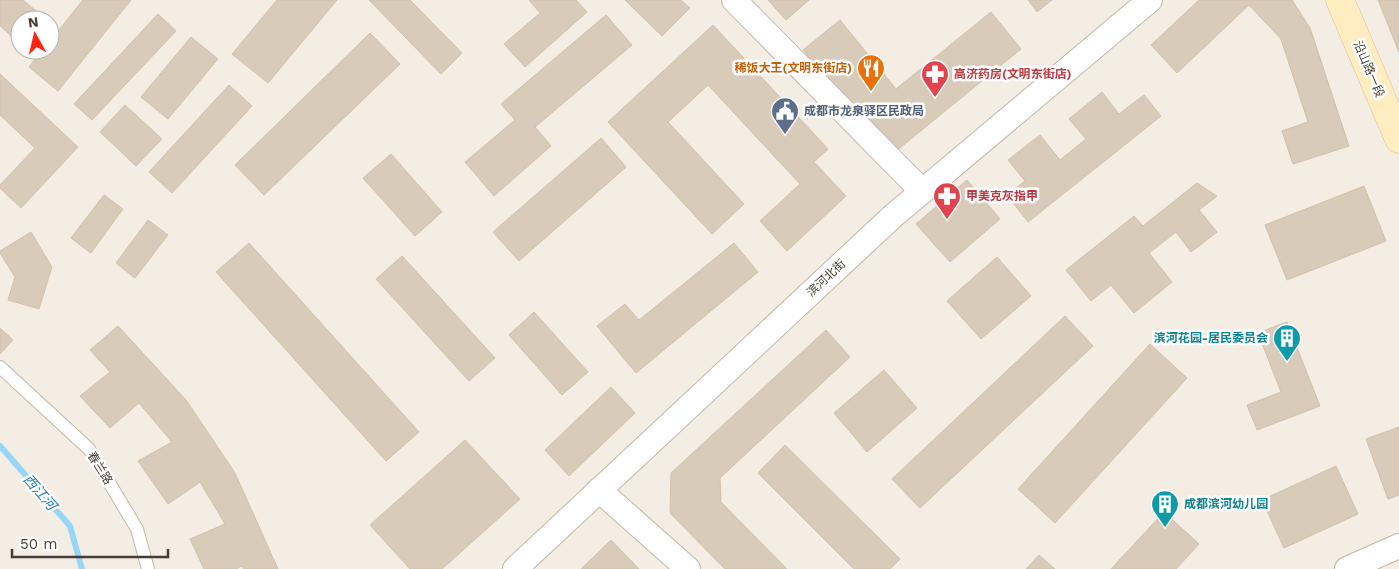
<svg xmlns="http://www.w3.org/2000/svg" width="1399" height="569" font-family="'Work Sans','Noto Sans SC',sans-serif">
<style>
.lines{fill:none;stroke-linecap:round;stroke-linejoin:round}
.stream{stroke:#98d6f7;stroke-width:6}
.building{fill:#d9cbba;stroke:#d1c0aa}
.lane-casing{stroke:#c2b7a7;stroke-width:14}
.street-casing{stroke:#c2b7a7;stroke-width:26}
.secondary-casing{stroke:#dbc28f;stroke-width:29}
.lane{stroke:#fff;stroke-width:12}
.street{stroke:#fff;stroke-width:24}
.secondary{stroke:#ffecc1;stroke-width:28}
.labels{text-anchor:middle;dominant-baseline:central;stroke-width:5;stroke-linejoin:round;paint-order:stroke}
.food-label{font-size:12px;font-weight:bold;fill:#c56008;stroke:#fff;text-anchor:end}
.street-label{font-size:12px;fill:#463d32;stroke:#fff}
.health-label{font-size:12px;font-weight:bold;fill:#be3a42;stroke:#fff;text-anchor:start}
.service-label{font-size:12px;font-weight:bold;fill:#4e5e75;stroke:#fff;text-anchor:start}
.culture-label{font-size:12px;font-weight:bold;fill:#0d838f;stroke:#fff;text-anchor:end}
.water-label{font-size:14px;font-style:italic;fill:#217db2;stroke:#fff}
</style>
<rect width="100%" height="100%" fill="#f3ede3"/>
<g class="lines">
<polyline class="stream" points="0,446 70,526 82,569"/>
</g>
<g class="building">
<polygon points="0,0 23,0 47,20 20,20 20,43 0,26"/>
<polygon points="83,0 131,0 58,91 29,67 42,50 50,50 50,41"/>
<polygon points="277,0 337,0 268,83 232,54"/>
<polygon points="369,0 410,0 462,53 441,74"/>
<polygon points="529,0 576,0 587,12 525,67 504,44 540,13"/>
<polygon points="625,0 681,0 690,8 662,36"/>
<polygon points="768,0 809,0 786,20"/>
<polygon points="1028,0 1052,0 1037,12"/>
<polygon points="1199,0 1292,0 1310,28 1349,146 1293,164 1282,131 1308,122 1281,39 1249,5 1177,73 1151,45"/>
<polygon points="1378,0 1399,0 1399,52"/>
<polygon points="991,12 1021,49 890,156 803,50 840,20 896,89"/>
<polygon points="158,14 176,31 92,120 74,104"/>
<polygon points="606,15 632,45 535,127 551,146 494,196 465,162 515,120 501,104"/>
<polygon points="713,25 828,149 814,162 846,196 787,251 760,221 800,184 708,85 668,122 744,204 712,234 608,122"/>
<polygon points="370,33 400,64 264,195 235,165"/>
<polygon points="191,37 218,59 168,119 141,97"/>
<polygon points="0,74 78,147 21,208 0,188 0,185 35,148 0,115"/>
<polygon points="229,85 252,106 172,193 149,172"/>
<polygon points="1102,92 1119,114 1144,95 1161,116 1028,222 1007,195 1025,181 1008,160 1040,135 1060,160 1086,139 1069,119"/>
<polygon points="125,105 162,139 136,166 100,132"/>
<polygon points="601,138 626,167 519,261 493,232"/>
<polygon points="391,154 442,212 415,236 363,178"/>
<polygon points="967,180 1000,219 950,262 916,224"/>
<polygon points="1197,183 1217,196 1199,210 1217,232 1191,252 1176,232 1149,253 1172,282 1134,313 1111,285 1091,301 1066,270 1134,216 1143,226"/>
<polygon points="1364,186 1386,241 1287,280 1265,225"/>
<polygon points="104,195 123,209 91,253 71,238"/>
<polygon points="148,220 168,235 135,278 116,263"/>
<polygon points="31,232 52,267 39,309 8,300 15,277 0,253 0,251"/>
<polygon points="249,243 419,432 386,461 216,272"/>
<polygon points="734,243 758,272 636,373 597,326 625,304 639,320"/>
<polygon points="402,256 495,358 469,381 376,279"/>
<polygon points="997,257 1031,296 981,339 947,301"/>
<polygon points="534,312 588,372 562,395 509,335"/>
<polygon points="1065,316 1093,346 920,508 892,479"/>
<polygon points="1287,322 1320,406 1257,430 1247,405 1281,392 1258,333"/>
<polygon points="118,326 186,400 235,473 278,569 244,569 242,566 236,569 204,569 190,539 225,524 200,482 168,504 138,461 172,442 139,403 110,428 80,396 110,372 90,350"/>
<polygon points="0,328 13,340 0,354"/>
<polygon points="826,330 850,357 720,478 721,502 787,569 725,569 670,513 671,473"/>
<polygon points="1150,344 1187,378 1055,523 1018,489"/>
<polygon points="884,370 917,408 867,452 834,413"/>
<polygon points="611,387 635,413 569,476 545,450"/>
<polygon points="1399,427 1399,495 1388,499 1366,439"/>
<polygon points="465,440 520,499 442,569 410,569 370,525"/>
<polygon points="785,445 900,559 890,569 854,569 758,473"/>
<polygon points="1336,466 1358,514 1284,548 1262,500"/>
<polygon points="1164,512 1199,544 1176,569 1111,569"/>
<polygon points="611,540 639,569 581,569"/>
<polygon points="1039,555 1055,569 1026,569"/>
</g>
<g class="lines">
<g class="lane-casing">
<polyline id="lane" points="0,367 89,449 137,529 148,569"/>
</g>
<g class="street-casing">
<g id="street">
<polyline points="734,0 922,191"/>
<polyline points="599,490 688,569"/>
<polyline points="515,569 893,216 1150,0"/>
<polyline points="1347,569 1399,546"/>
</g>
</g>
<g class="secondary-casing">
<polyline id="secondary" points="1340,0 1399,139"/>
</g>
<use href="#lane" class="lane"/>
<use href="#street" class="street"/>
<use href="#secondary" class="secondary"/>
</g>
<defs>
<g id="restaurant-pin" transform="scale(1.4375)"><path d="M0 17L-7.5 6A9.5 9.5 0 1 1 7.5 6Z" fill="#e8710a" stroke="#fff"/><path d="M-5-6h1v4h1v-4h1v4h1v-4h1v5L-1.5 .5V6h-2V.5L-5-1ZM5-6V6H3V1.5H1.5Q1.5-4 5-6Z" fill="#fff"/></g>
<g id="pharmacy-pin" transform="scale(1.4375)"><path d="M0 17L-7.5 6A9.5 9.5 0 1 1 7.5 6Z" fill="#e0444e" stroke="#fff"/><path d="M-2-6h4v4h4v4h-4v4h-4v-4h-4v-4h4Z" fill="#fff"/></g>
<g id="civic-pin" transform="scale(1.4375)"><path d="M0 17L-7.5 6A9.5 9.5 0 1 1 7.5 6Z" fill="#5c6f8a" stroke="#fff"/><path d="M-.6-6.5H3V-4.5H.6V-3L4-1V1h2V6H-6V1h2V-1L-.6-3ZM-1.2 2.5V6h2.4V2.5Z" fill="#fff"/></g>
<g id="building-pin" transform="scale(1.4375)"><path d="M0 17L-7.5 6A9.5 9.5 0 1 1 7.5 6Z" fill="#0f9aa8" stroke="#fff"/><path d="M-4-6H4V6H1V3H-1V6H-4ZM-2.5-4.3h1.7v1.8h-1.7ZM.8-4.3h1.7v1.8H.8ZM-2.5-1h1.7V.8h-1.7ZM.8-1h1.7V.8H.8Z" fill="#fff"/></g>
</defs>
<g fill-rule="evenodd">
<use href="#restaurant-pin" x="871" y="68"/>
<use href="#pharmacy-pin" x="935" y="74"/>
<use href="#civic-pin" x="785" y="111"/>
<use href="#pharmacy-pin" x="947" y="196"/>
<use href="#building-pin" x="1287" y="338"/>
<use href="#building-pin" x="1165" y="504"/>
</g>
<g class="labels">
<g class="food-label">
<text x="852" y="68">稀饭大王(文明东街店)</text>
</g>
<g class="street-label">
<text transform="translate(1369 69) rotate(67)">沿山路一段</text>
<text transform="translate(826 278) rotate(-43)">滨河北街</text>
<text transform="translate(100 468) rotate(58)">春兰路</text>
</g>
<g class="health-label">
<text x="954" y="74">高济药房(文明东街店)</text>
<text x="966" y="196">甲美克灰指甲</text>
</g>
<g class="service-label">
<text x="804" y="111">成都市龙泉驿区民政局</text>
</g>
<g class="culture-label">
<text x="1268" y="338">滨河花园-居民委员会</text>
<text x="1184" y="504" text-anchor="start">成都滨河幼儿园</text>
</g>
<g class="water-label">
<text transform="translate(40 492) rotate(49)">西江河</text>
</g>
</g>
<g transform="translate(35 35) rotate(352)"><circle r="24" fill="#ffffff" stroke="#b5b1ad"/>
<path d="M0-4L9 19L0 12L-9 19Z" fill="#ff240e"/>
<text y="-8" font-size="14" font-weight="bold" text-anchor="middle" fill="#463d32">N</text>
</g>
<path d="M12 549v8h156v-8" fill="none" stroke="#463d32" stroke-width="2.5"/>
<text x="20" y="549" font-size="15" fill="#463d32" stroke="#ffffff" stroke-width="4" paint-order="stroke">50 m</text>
</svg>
